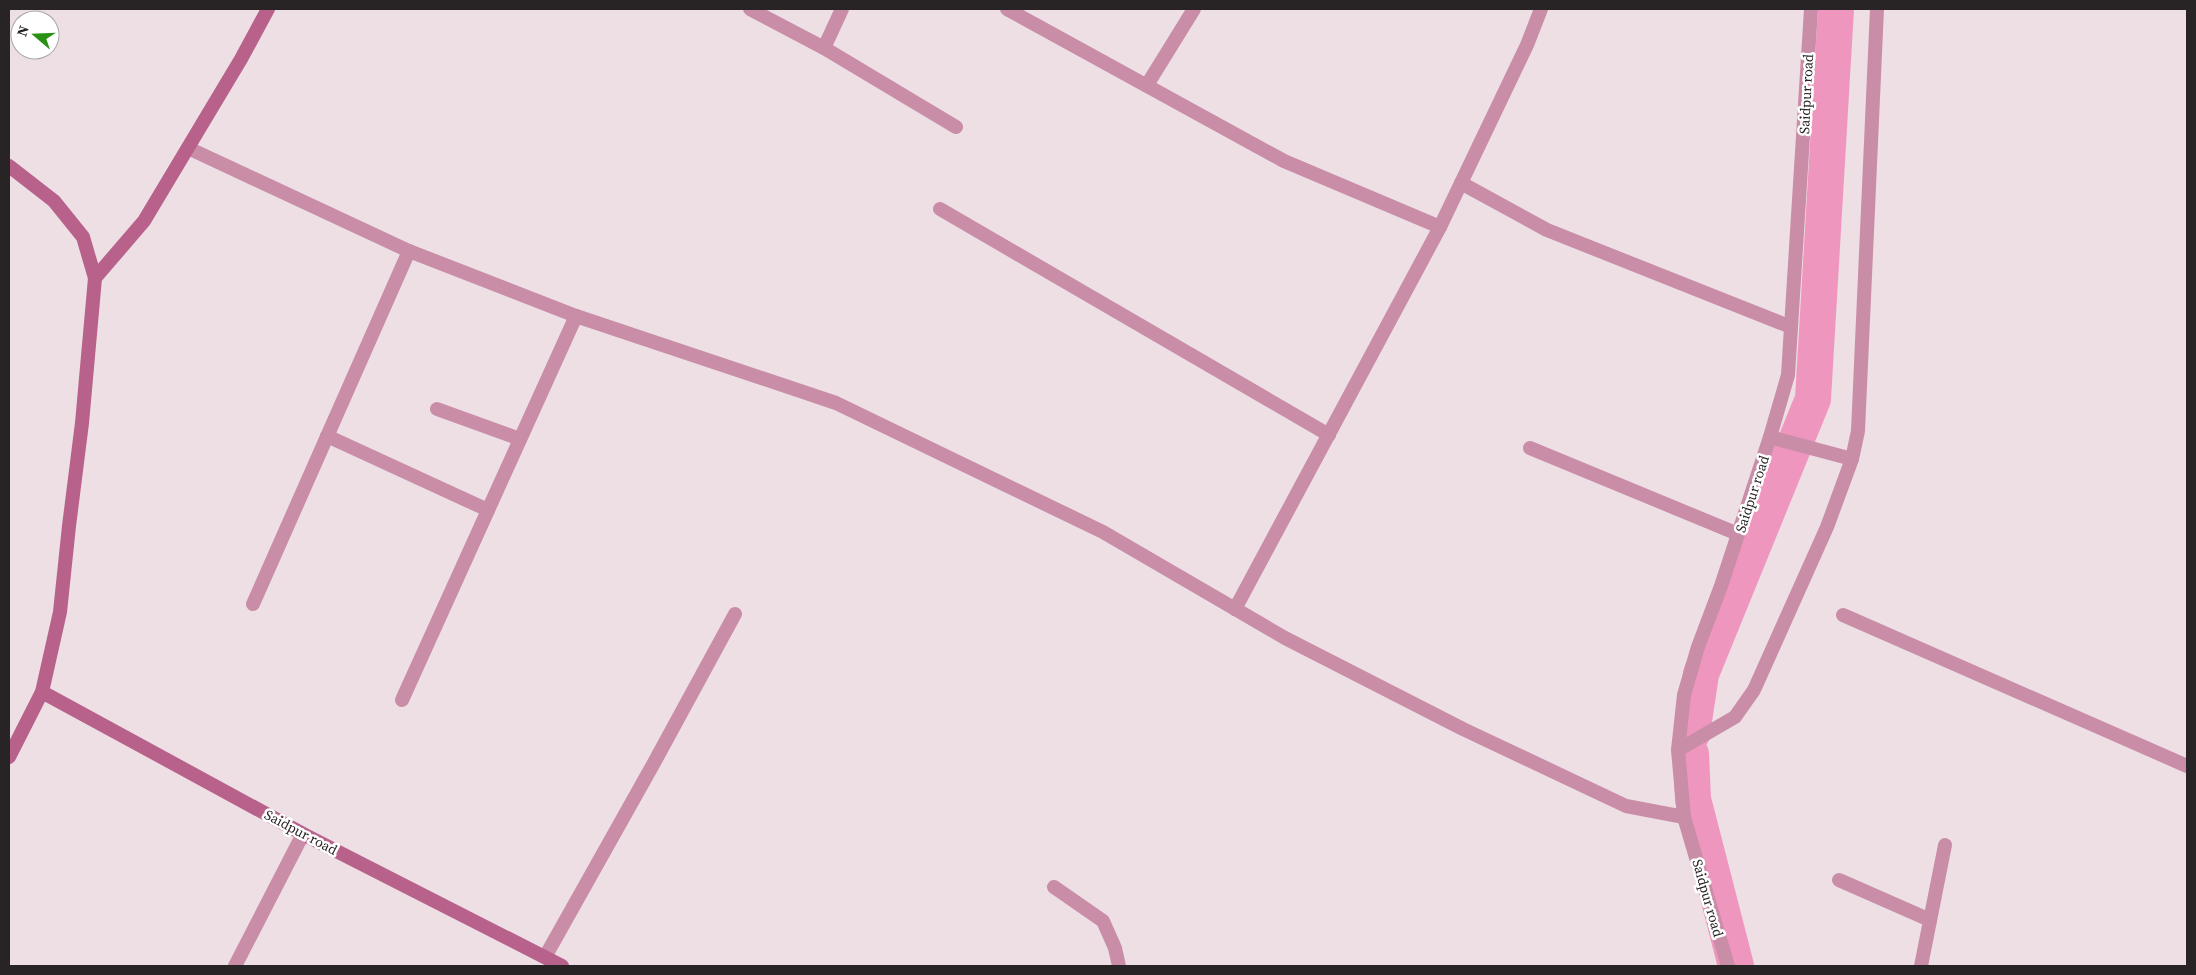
<svg xmlns="http://www.w3.org/2000/svg" width="2196" height="975" font-family="'Source Serif 4',serif">
<style>
.lines{fill:none;stroke-linecap:round;stroke-linejoin:round}
.canal{stroke:#ef96bf;stroke-width:36}
.service{stroke:#c98da8;stroke-width:14}
.minor{stroke:#c98da8;stroke-width:14}
.secondary{stroke:#b8628b;stroke-width:14}
.labels{text-anchor:middle;dominant-baseline:central;stroke-width:5;stroke-linejoin:round;paint-order:stroke}
.street-label{font-size:14px;fill:#282325;stroke:#fff}
</style>
<rect width="100%" height="100%" fill="#eddfe4"/>
<g class="lines">
<g class="canal">
<polyline points="1692,734 1701,674 1813,399 1836,9"/>
<polyline points="1691,754 1693,799 1736,966"/>
</g>
<g class="service">
<polyline points="1843,615 2187,766"/>
<polyline points="1839,880 1930,920"/>
<polyline points="1921,966 1945,845"/>
</g>
<g class="minor">
<polyline points="750,9 824,48 956,127"/>
<polyline points="1007,9 1284,161 1440,227"/>
<polyline points="824,48 842,9"/>
<polyline points="1147,85 1194,9"/>
<polyline points="188,148 409,251 576,316 836,403 1103,532 1285,638 1463,729 1626,806 1684,817"/>
<polyline points="1461,183 1547,230 1791,327"/>
<polyline points="940,209 1329,435"/>
<polyline points="437,409 520,439"/>
<polyline points="327,436 488,510"/>
<polyline points="1770,437 1852,459"/>
<polyline points="1530,448 1738,534"/>
<polyline points="253,604 409,251"/>
<polyline points="1235,609 1440,227 1527,45 1541,9"/>
<polyline points="402,700 576,316"/>
<polyline points="1678,750 1735,717 1754,690 1827,527 1852,459 1858,431 1877,9"/>
<polyline points="1054,887 1103,921 1115,948 1119,966"/>
<polyline points="545,957 655,761 735,614"/>
<polyline points="235,966 303,834"/>
<polyline points="1728,966 1684,817 1678,750 1684,695 1698,647 1721,586 1770,437 1788,375 1811,9"/>
</g>
<g class="secondary">
<polyline points="9,166 54,201 83,237 95,278 82,423 69,526 60,612 42,692 9,757"/>
<polyline points="95,278 144,221 241,59 268,9"/>
<polyline points="42,692 303,834 562,966"/>
</g>
</g>
<g class="labels">
<g class="street-label">
<text transform="translate(1806 94) rotate(-87)">Saidpur road</text>
<text transform="translate(1752 494) rotate(-72)">Saidpur road</text>
<text transform="translate(301 832) rotate(28)">Saidpur road</text>
<text transform="translate(1708 898) rotate(74)">Saidpur road</text>
</g>
</g>
<rect width="2196" height="975" fill="none" stroke="#282325" stroke-width="20"/>
<g transform="translate(35 35) rotate(289)"><circle r="24" fill="#ffffff" stroke="#a9a7a8"/>
<path d="M0-4L9 19L0 12L-9 19Z" fill="#299013"/>
<text y="-8" font-size="14" font-weight="bold" text-anchor="middle" fill="#282325">N</text>
</g>
</svg>
